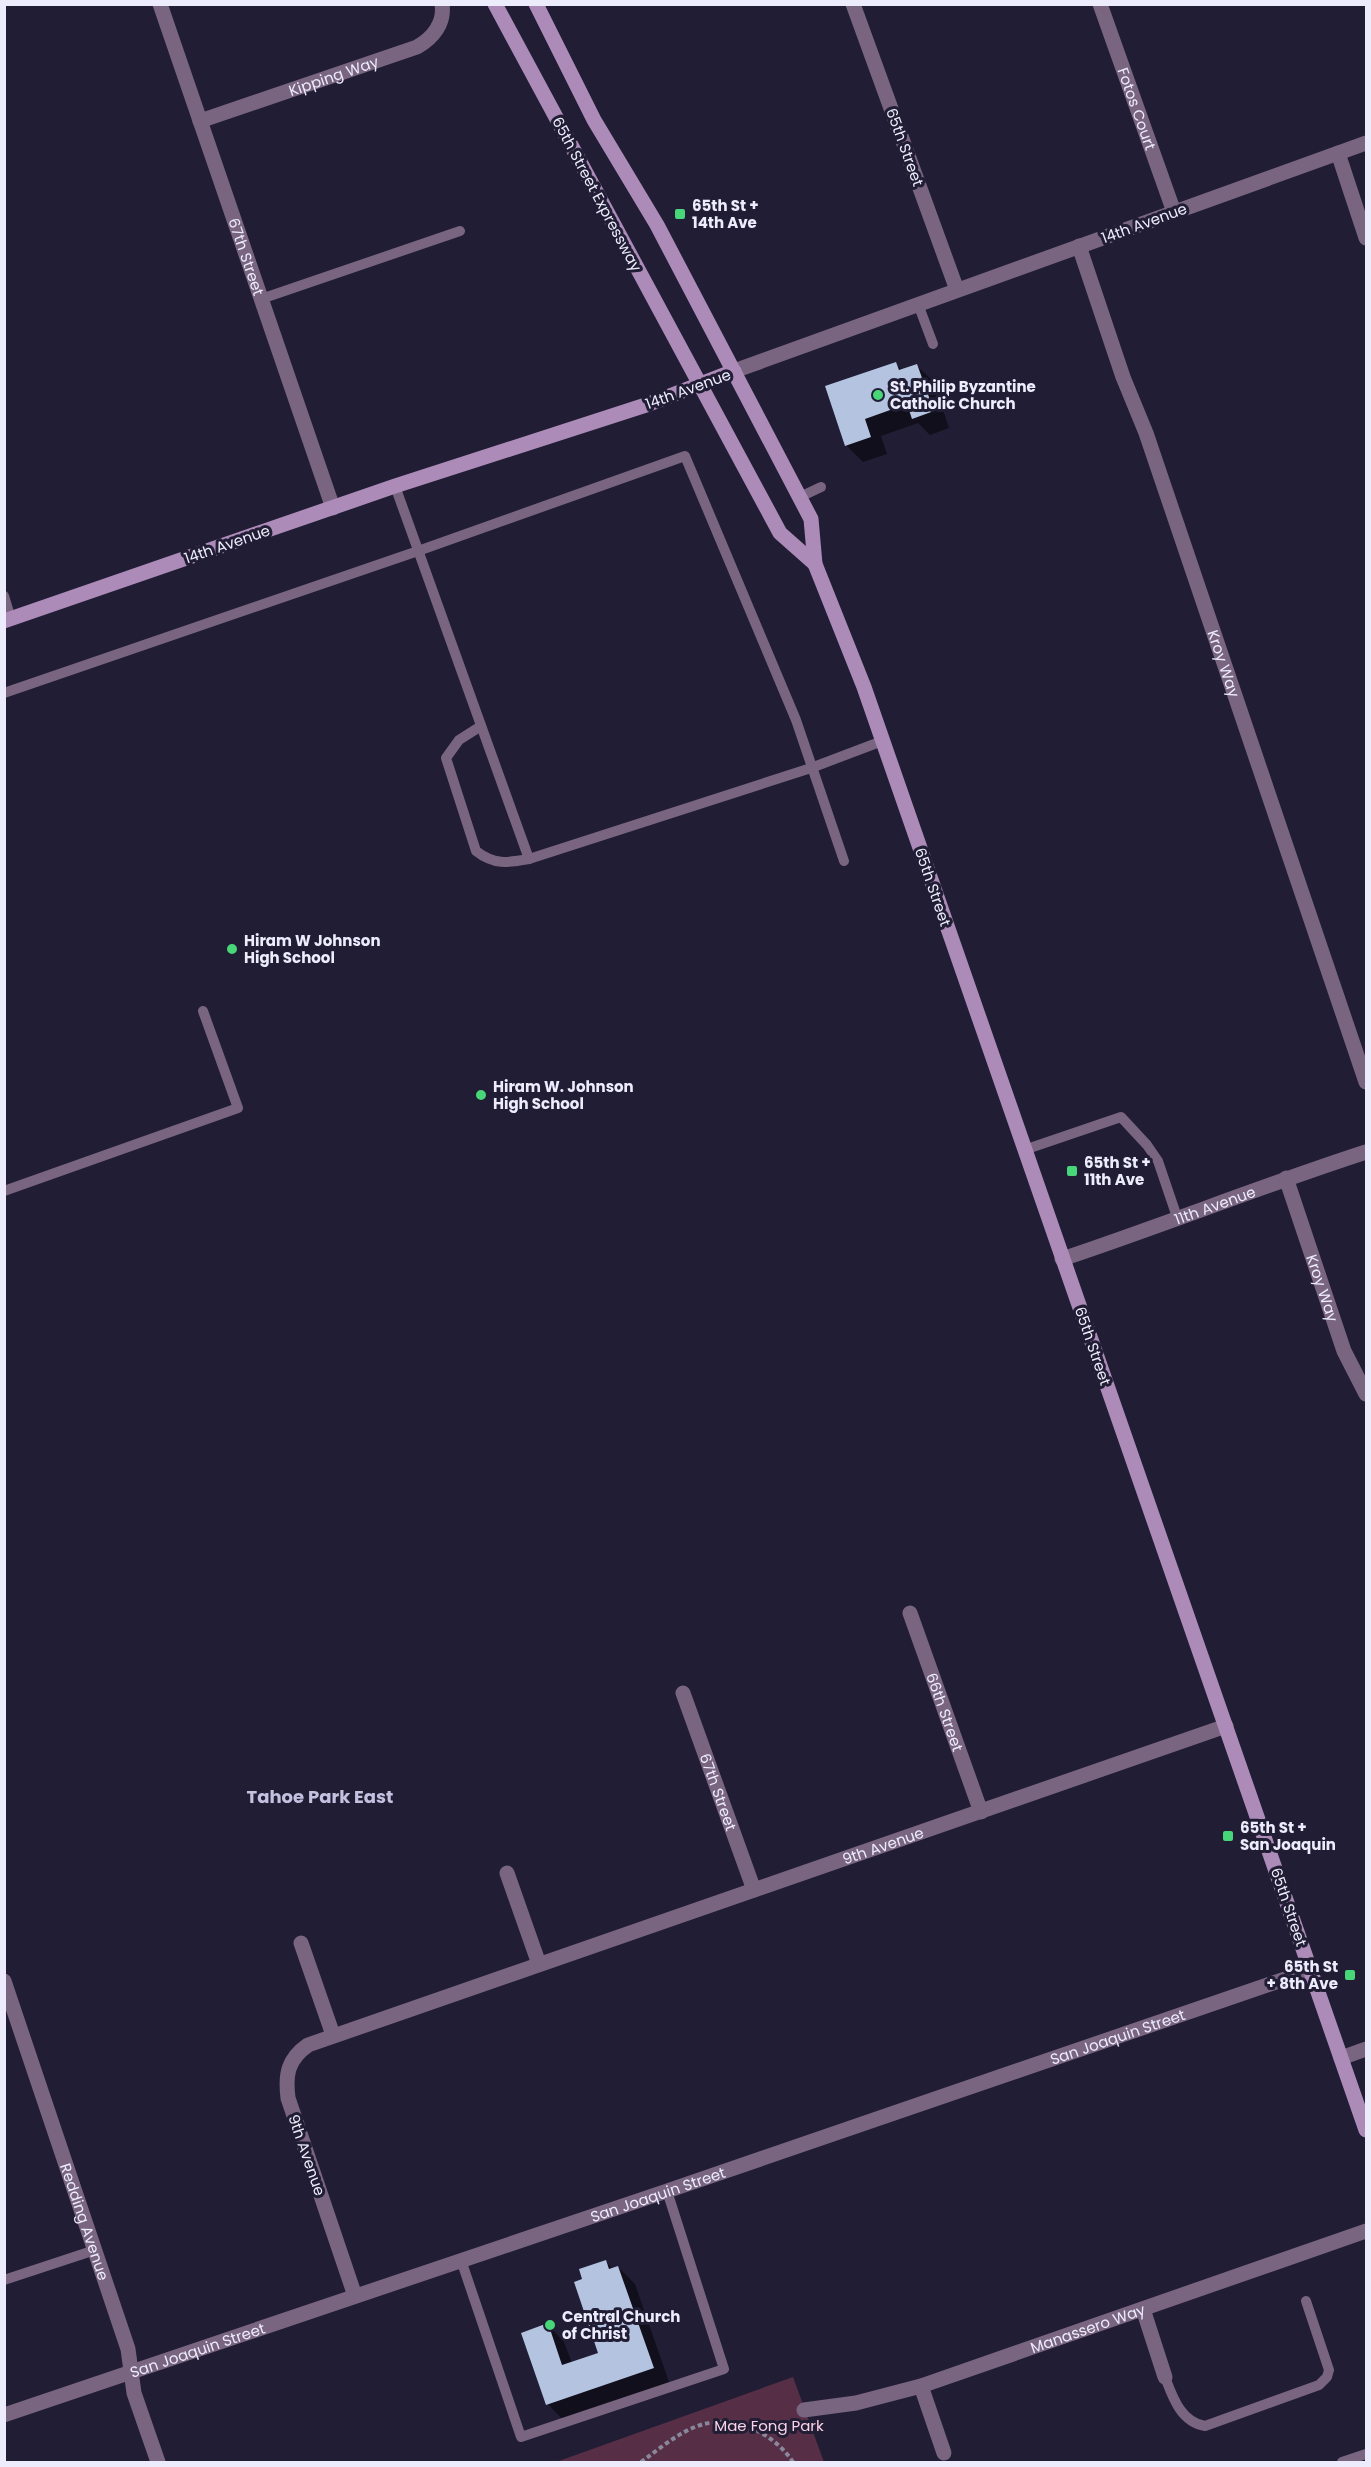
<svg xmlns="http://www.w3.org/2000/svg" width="1371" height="2467" font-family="Poppins,sans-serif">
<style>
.green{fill:#562f46}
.shadow{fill:#0007}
.building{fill:#b3c3e0}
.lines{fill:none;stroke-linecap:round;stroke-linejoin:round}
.path{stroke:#89879b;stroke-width:4;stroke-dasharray:4.5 3;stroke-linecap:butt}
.service{stroke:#796580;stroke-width:10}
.minor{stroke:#796580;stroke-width:15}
.tertiary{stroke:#796580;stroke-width:15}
.secondary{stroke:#ac8bb8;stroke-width:15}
.poi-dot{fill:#47d779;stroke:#201d34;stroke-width:2}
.labels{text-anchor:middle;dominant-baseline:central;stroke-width:6;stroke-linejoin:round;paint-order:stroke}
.street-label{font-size:15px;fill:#edecfc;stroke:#201d34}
.poi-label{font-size:15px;font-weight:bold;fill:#edecfc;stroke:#201d34;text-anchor:start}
.park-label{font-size:15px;fill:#fcd2e9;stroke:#201d34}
.quarter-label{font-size:18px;font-weight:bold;fill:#c3c0e0;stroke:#201d34}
</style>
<rect width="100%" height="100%" fill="#201d34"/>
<polygon class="green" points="793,2377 824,2462 556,2462"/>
<g class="shadow">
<polygon points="896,364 903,371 917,366 934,382 949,428 930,435 918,423 881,436 887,454 863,462 846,445"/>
<polygon points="605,2261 613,2269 618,2267 635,2284 670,2385 564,2421 548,2404 548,2325 564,2342 572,2363 600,2354 584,2280"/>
</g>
<g class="building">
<polygon points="896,362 899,370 917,364 934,411 912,419 907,404 865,419 871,437 845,446 825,386"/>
<polygon points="606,2260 609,2269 618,2266 654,2368 546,2405 521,2333 548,2323 562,2365 598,2353 574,2282 582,2279 579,2269"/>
</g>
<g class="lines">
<path class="path" d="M641,2462C658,2450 675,2435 695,2427C731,2412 773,2432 793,2462"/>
<g class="service">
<polyline points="261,299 460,231"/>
<polyline points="918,304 933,344"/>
<polyline points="395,486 529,859"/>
<polyline points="800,497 821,487"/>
<polyline points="4,596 11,619"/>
<polyline points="4,693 418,551 685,456 796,720 844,861"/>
<path d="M481,726L459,740L446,758L476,851C494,865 507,863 529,859L811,768L877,743"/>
<polyline points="1024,1150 1121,1117 1147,1145 1158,1161 1178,1220"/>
<polyline points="4,1191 238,1108 203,1011"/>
<polyline points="461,2260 521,2437 724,2369 667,2191"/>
<polyline points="4,2280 95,2250"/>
<path d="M1165,2377C1173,2398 1181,2422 1205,2426L1319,2385L1327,2377L1329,2370L1306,2301"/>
<polyline points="1342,2462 1366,2454"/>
</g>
<g class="minor">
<path id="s1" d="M160,4L333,508"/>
<polyline points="853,4 957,290"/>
<path id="s2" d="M1100,4L1174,212"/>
<path id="s3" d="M200,121L417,47C433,38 445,23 442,4"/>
<polyline points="1338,153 1366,238"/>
<path id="s4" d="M1079,246L1123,377L1146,433L1366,1082"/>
<path id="s5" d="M1286,1178L1344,1351L1366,1394"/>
<path id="s6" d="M1062,1259C1164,1225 1264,1185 1366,1152"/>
<path id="s7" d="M910,1613L981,1812"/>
<path id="s8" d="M683,1693L754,1890"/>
<polyline points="507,1873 539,1964"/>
<polyline points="301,1943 333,2035"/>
<path id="s9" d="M4,1981L128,2349L134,2393L158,2462"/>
<polyline points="1341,2058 1366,2049"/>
<path id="s10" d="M355,2296L288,2098C285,2074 288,2059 308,2045L1226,1726"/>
<polyline points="1143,2309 1165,2377"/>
<polyline points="921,2386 944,2453"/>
<path id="s11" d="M804,2410L856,2403L921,2386L1366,2231"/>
<path id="s12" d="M4,2415L667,2191L1311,1970"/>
</g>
<polyline class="tertiary" points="734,371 1366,143"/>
<g class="secondary">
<polyline points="495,4 780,533 815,564"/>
<polyline points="536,4 594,120 657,225 811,519 815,564 864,687 1366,2130"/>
<polyline points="4,621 395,486 649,404 734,371"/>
</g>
</g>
<g class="poi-dot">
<rect x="674" y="208" width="12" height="12" rx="3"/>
<circle cx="878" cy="395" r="6"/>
<circle cx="232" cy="949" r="6"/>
<circle cx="481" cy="1095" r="6"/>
<rect x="1066" y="1165" width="12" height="12" rx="3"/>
<rect x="1222" y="1830" width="12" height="12" rx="3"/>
<rect x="1344" y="1969" width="12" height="12" rx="3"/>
<circle cx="550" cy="2325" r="6"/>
</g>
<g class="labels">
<g class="street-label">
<text stroke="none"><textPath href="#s3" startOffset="141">Kipping Way</textPath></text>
<text stroke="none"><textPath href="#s2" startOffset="111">Fotos Court</textPath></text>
<text transform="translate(905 147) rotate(70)">65th Street</text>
<text transform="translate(597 194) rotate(62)">65th Street Expressway</text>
<text transform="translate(1144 223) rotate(-20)">14th Avenue</text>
<text stroke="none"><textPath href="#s1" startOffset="267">67th Street</textPath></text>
<text transform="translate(688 389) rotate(-20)">14th Avenue</text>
<text transform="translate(227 544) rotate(-19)">14th Avenue</text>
<text stroke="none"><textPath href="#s4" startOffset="442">Kroy Way</textPath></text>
<text transform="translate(933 887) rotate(71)">65th Street</text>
<text stroke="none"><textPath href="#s6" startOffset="162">11th Avenue</textPath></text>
<text stroke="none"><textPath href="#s5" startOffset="116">Kroy Way</textPath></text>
<text transform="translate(1093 1346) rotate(71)">65th Street</text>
<text stroke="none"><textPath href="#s7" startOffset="105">66th Street</textPath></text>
<text stroke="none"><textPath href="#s8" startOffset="105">67th Street</textPath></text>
<text stroke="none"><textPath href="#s10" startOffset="878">9th Avenue</textPath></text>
<text transform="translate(1289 1907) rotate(71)">65th Street</text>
<text stroke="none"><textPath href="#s12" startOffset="1176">San Joaquin Street</textPath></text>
<text transform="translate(307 2155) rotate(71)">9th Avenue</text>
<text stroke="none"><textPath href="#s12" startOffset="690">San Joaquin Street</textPath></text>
<text stroke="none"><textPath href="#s9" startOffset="254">Redding Avenue</textPath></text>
<text stroke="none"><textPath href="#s11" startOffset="296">Manassero Way</textPath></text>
<text stroke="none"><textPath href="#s12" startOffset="204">San Joaquin Street</textPath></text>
</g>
<g class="poi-label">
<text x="692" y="205">65th St +<tspan x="692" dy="17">14th Ave</tspan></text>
<text x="890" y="386">St. Philip Byzantine<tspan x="890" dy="17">Catholic Church</tspan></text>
<text x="244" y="940">Hiram W Johnson<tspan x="244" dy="17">High School</tspan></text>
<text x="493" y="1086">Hiram W. Johnson<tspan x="493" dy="17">High School</tspan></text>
<text x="1084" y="1162">65th St +<tspan x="1084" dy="17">11th Ave</tspan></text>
<text x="1240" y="1827">65th St +<tspan x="1240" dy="17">San Joaquin</tspan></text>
<text x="1338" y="1966" text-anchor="end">65th St<tspan x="1338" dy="17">+ 8th Ave</tspan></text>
<text x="562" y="2316">Central Church<tspan x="562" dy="17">of Christ</tspan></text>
</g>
<g class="park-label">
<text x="769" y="2425">Mae Fong Park</text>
</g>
<g class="quarter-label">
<text x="320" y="1796">Tahoe Park East</text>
</g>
</g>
<rect width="1371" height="2467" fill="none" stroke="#edecfc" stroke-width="12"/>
</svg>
